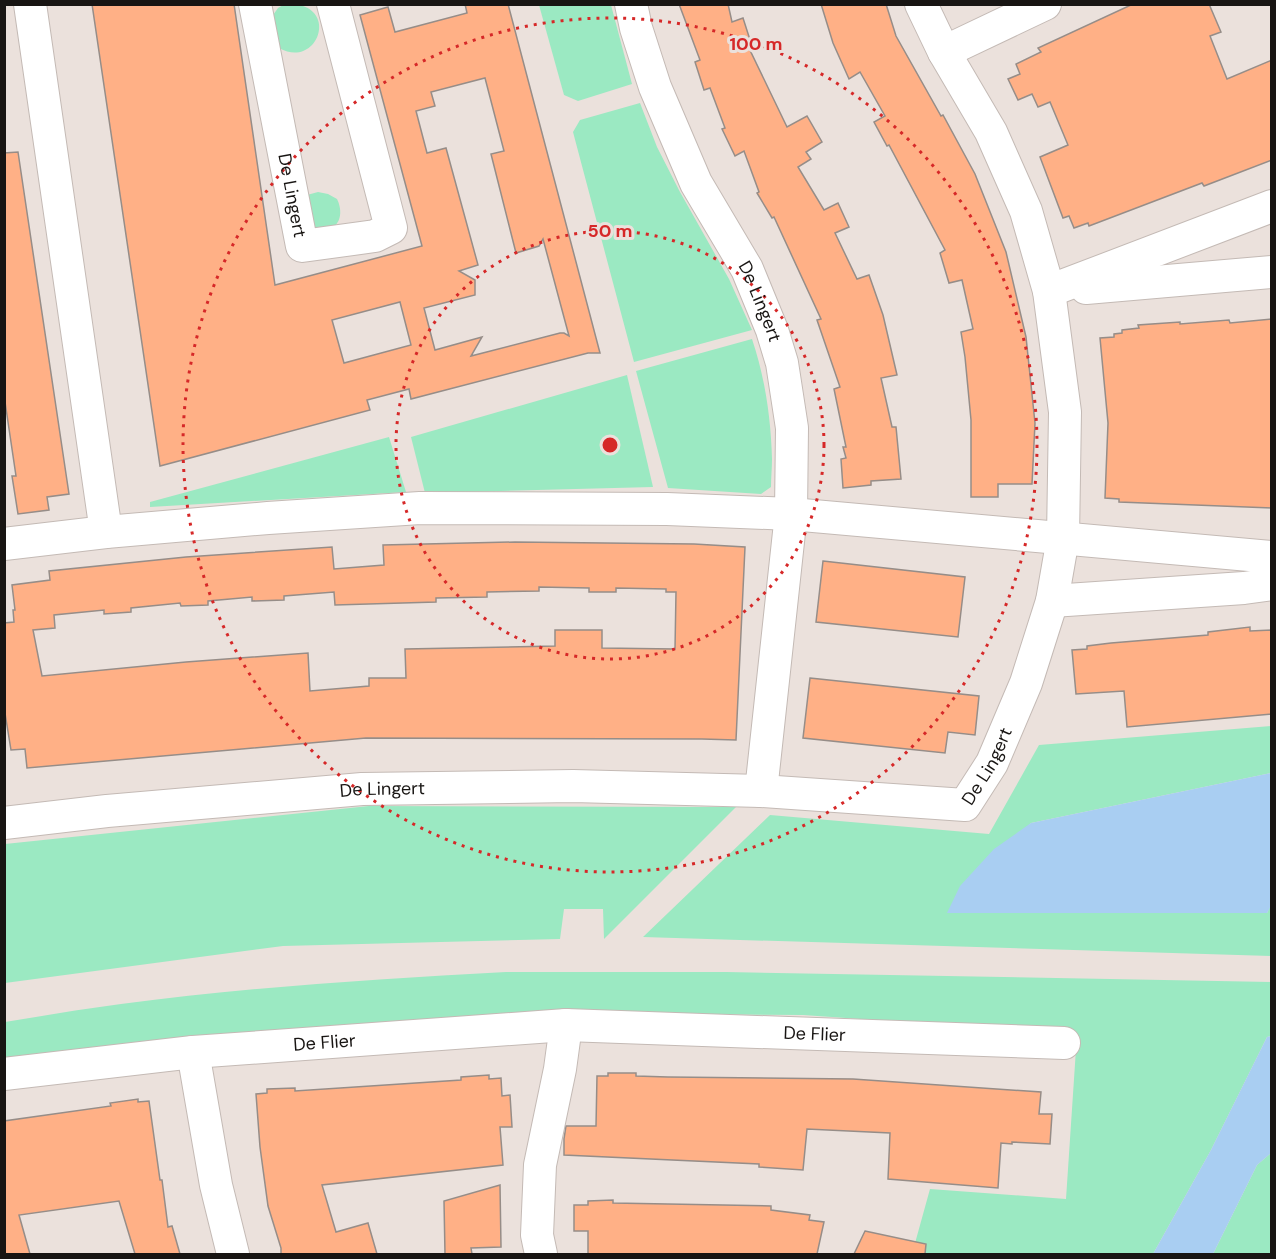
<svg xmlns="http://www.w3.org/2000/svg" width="1276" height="1259" font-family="'DM Sans',sans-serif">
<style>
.green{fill:#9be9c2}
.water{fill:#a9cef2}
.building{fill:#ffb086;stroke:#968d88;stroke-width:1.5;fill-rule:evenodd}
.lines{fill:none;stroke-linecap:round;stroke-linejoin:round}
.street-casing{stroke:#c4bab5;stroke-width:34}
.street{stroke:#fff;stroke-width:32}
.ring{fill:none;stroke:#d62828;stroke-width:3;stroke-dasharray:3 6}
.labels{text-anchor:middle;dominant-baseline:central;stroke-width:6;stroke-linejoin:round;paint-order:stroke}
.street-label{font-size:18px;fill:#181513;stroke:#ebe1dc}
.centre{fill:#d62828;stroke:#ebe1dc;stroke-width:3}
.ring-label{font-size:18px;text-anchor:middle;font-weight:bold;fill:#d62828;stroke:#ebe1dc;stroke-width:6;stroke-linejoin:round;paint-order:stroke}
</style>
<rect width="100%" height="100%" fill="#ebe1dc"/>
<g class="green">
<path d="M285,4C291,5 298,4 303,6C336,17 314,68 279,48L271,18L278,8Z"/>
<polygon points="539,5 611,5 632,84 578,101 564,95"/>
<polygon points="640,103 657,147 680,192 729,279 752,330 634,362 573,132 580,120"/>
<path d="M318,192L328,194L337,199C342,209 342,222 332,228C328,231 321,232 316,233L300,209L307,195Z"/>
<path d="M752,339C765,378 771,418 772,459C772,468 771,477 771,487L761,494L668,488L636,371Z"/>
<polygon points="627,375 653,487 425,493 411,437"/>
<polygon points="389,437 406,492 150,507 150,502"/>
<polygon points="1271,726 1271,773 1031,823 948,913 1267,913 1271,904 1271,956 643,937 770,815 989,834 1039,745"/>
<polygon points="369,806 736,807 604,939 603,909 564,909 560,939 283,946 5,983 5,844"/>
<path d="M506,972H726L1271,982V1036L1267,1037L1211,1150L1153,1254H912L930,1189L1066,1199L1077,1034L803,1015L574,1013L494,1014L213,1037L5,1064V1022C43,1016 82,1009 121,1004C249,987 377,979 506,972Z"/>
<polygon points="1271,1153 1271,1254 1213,1254 1257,1165"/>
</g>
<g class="water">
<polygon points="1271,773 1272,904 1267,913 947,913 960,886 994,849 1031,823"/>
<polygon points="1271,1036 1271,1153 1257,1165 1213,1254 1153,1254 1211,1150 1267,1037"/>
</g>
<g class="building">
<path d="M92,4H234L275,285L422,246L360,15L388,7L395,32L467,13L465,4H508L600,353H588L411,399L409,389L367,400L370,410L160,466ZM485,78L504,151L491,154L516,253L539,246L543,239L569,336L564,333H560L471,356L482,337L435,350L424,308L475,295V280L459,271L478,265L446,148L427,153L416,111L435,106L431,92ZM400,302L411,345L344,363L332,320Z"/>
<polygon points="679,4 728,4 732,22 743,18 751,43 747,44 787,127 807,116 822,142 806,152 811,159 798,167 824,210 838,203 849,227 835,233 857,279 869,275 883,315 897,375 881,378 892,427 896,427 901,479 871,481 871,485 843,488 841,459 846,458 843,447 846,447 834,389 840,387 817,320 821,319 774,217 772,218 757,193 759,192 744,151 735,156 722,129 725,128 710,88 704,90 695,62 700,60"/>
<polygon points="821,4 886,4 896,36 941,116 943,115 975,174 1006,252 1026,337 1035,423 1032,484 998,484 998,497 971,497 971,420 965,357 961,332 973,329 962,280 949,283 940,253 945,250 889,145 887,146 874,122 885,116 860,72 849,79 833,43"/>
<polygon points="1133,4 1209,4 1221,32 1210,36 1227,79 1272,60 1272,160 1204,186 1202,183 1089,226 1088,223 1074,228 1069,216 1063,218 1040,157 1068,145 1050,102 1038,107 1032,94 1018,100 1008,79 1020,74 1016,64 1041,52 1038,48"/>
<polygon points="18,152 69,494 47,497 49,510 18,514 12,476 16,476 4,395 4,153"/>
<polygon points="1272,319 1272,508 1119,502 1119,499 1105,498 1108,423 1100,338 1114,337 1114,334 1122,333 1122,330 1139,328 1138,325 1180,322 1180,324 1229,320 1230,323"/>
<path d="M515,542L694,544L745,547L736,740L702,739L366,738L27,768L25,749L11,750L4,707V623L14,622L13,610H15L12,585L50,580L49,571L186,557L332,547L334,569L384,565L383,545ZM539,587L589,588V592H616V588L666,589V592H676L675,649L602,648V630H555V646L405,649L406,678H369V686L310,691L308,653L186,662L42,676L33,630L55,628L54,615L104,610V614L131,612V608L180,603L181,606L208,605V601L252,597V601L284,600V596L334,592L335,605L436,602V598L487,597V592L539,591Z"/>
<polygon points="823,561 965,577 958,637 816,622"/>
<polygon points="1250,627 1250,631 1272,630 1272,714 1127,727 1124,691 1076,694 1072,650 1087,649 1087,646 1111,643 1208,635 1208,632"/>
<polygon points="810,678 979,696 975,735 948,732 945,753 803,738"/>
<polygon points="608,1073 636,1073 636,1076 668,1077 853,1079 1041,1092 1039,1114 1052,1114 1050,1144 1012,1142 1012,1144 1001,1143 998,1188 888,1179 890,1133 807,1129 803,1170 759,1167 759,1164 564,1155 564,1139 566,1126 596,1126 597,1076 608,1076"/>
<polygon points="489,1075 489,1079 501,1078 502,1096 510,1095 512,1127 500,1127 503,1165 322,1185 336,1232 368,1223 377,1254 281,1254 281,1248 268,1206 260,1147 256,1094 267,1093 267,1089 295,1088 295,1091 461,1080 461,1077"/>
<polygon points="138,1099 138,1102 149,1101 160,1180 162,1180 168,1227 172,1226 180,1254 135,1254 119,1201 19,1215 30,1254 4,1254 4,1121 111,1106 110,1103"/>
<polygon points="500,1185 501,1247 471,1248 472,1254 445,1254 444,1201"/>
<polygon points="613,1200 613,1203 771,1206 771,1210 810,1215 809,1220 824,1222 817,1254 588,1254 588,1231 574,1231 574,1205 588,1205 588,1201"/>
<polygon points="865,1231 926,1244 925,1254 854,1254"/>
</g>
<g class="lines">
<g class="street-casing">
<g id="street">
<polyline points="30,4 106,532"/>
<path id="s1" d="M255,4L302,246L375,236L391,228L333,4"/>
<path id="s2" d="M631,4L636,28L655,87L696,183L747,269L772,330L782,363L792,428L791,514L761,791"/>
<polyline points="944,52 1045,4"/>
<polyline points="1086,288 1272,272"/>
<polyline points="1049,291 1272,206"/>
<polyline points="4,544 106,532 268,518 420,508 667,509 791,514 1272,557"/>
<polyline points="1052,601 1244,588 1272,584"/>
<path id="s3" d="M4,823L107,811L362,789L573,786L761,791L965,805L992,763L1026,683L1052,601L1063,538L1065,412L1049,291L1026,211L991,132L944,52L921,4"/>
<polyline points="193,1052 216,1185 233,1254"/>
<path id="s4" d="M4,1074L193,1052L566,1025L1064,1043"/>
<polyline points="541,1254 537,1235 540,1165 560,1069 566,1025"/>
</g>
</g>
<use href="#street" class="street"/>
</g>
<g class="ring">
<circle cx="610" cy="445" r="214"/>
<circle cx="610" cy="445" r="427"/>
</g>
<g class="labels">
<g class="street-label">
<text stroke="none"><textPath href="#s1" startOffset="195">De Lingert</textPath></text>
<text stroke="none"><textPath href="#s2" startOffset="326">De Lingert</textPath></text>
<text stroke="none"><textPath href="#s3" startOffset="1008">De Lingert</textPath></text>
<text stroke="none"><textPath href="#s3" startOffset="380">De Lingert</textPath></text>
<text stroke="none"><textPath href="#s4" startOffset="813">De Flier</textPath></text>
<text stroke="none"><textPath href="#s4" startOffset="322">De Flier</textPath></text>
</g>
</g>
<circle cx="610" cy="445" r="9" class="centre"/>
<g class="ring-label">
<text x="756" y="50">100 m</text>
<text x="610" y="237">50 m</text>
</g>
<rect width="1276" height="1259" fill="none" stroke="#181513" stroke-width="12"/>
</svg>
